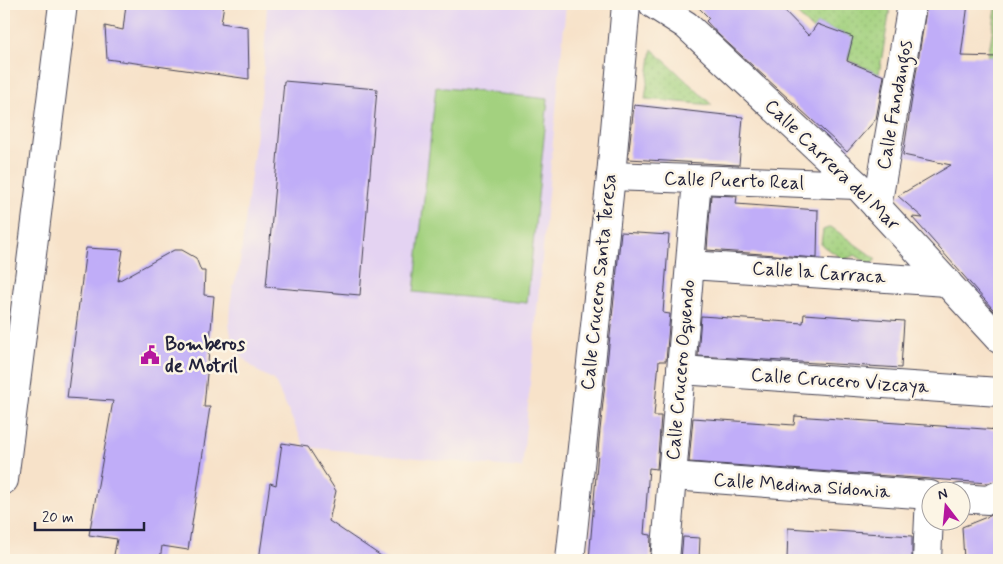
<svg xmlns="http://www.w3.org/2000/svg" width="1003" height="564" font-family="Mynerve,sans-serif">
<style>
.built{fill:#e4d3f2}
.grass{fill:url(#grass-dots);stroke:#627a5d}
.pitch{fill:#a3d17f;stroke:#627a5d}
.building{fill:#c0adf8}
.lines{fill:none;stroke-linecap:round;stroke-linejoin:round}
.minor-casing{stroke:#423f50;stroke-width:30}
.tertiary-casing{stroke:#423f50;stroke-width:30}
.trunk-casing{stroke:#423f50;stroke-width:30}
.path{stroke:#423f50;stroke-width:3;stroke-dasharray:4 4;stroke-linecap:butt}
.minor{stroke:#fff;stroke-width:28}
.tertiary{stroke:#fff;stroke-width:28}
.trunk{stroke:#fff;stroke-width:28}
.labels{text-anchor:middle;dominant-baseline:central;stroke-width:5;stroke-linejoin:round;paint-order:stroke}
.street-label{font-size:19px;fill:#22223b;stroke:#fcf5e5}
.poi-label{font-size:19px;font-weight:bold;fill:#22223b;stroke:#fcf5e5;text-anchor:start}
</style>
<defs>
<pattern id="grass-dots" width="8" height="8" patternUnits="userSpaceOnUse" patternTransform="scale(1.25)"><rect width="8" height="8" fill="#a3d17f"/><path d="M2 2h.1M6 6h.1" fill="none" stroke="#8cb36f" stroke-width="1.8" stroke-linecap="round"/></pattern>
</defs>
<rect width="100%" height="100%" fill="#fcf5e5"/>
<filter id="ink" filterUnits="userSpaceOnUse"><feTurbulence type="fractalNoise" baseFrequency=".02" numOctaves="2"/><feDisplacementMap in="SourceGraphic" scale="10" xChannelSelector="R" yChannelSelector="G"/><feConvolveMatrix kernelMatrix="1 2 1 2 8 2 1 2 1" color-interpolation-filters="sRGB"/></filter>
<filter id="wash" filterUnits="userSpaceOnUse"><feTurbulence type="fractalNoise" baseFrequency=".0096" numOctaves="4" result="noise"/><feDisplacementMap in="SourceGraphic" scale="20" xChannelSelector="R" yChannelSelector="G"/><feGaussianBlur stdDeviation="1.12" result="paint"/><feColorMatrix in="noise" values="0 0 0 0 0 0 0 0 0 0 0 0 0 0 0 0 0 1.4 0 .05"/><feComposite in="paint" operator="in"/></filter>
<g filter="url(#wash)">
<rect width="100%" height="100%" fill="#f7e2c9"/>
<polygon class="built" points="267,4 566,4 522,468 305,447 274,380 257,371 242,357 232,341 229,324 230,306 233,287 239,269 263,82"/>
<g class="grass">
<polygon points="787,4 891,4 879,74 848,60 852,37 817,24 813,30"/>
<polygon points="997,4 999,4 999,57 988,57"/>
<polygon points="652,49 712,105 645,99"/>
<polygon points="831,227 876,259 871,265 855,255 844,260 821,244 823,230"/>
</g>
<polygon class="pitch" points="436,87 548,99 527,303 414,292"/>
<g id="blocks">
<g class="building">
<polygon points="126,4 224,4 221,23 248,27 249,79 107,59 105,26 123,30"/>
<polygon points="695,4 778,4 809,36 817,24 853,37 847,61 884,76 876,119 847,152 719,35 706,21 709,18"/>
<polygon points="927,4 968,4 961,56 999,57 999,316 912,217 923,218 898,196 951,165 903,155"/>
<polygon points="284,81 377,89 360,295 266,287"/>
<polygon points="634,105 743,117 739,165 628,159"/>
<polygon points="711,195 737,196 736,204 818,210 817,258 707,250"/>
<polygon points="621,232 669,235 663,313 670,314 666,361 659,361 654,416 661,416 657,469 649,468 644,534 651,535 650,560 589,560 599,440"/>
<polygon points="86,248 123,250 118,281 174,250 182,250 196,258 201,271 205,271 204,295 214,296 204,407 210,407 188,550 162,546 160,560 113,560 117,539 89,535 113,401 67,398"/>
<polygon points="804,314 904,321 901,368 698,356 701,316 803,323"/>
<polygon points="795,416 999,430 999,480 988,483 689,462 693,418 794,425"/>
<polygon points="282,443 308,447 336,491 329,521 387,560 259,560 270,483 276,485"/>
<polygon points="999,512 999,560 964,560 962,527"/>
<polygon points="788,528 912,536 912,560 787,560"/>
<polygon points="683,537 700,538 699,560 681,560"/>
</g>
</g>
</g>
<g filter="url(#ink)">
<use href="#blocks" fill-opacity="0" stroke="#423f50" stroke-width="1"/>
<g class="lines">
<g class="minor-casing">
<g id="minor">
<polyline points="611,176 857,185"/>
<polyline points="877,207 912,4"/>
<polyline points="690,265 947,282"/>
<polyline points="681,370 999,392"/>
<polyline points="673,476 930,495"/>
<polyline points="960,498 988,500 999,495"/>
<polyline points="570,560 611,176 626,4"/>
<polyline points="665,560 697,180"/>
<polyline points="927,560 930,496"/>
</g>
</g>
<g class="tertiary-casing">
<polyline id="tertiary" points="653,4 686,25 857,185 999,339"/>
</g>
<g class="trunk-casing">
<polyline id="trunk" points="4,480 63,4"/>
</g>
<polyline class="path" points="4,36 8,4"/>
<use href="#minor" class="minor"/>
<use href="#tertiary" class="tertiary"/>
<use href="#trunk" class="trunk"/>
</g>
</g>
<defs>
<g id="civic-bare" transform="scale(1.5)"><path d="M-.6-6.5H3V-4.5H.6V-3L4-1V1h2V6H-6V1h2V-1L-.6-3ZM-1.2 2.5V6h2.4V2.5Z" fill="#b5179e" stroke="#fcf5e5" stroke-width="2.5" paint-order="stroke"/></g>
</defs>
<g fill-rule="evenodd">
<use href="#civic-bare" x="150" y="355"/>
</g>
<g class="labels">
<g class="street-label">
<text transform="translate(895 105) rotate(-80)">Calle Fandangos</text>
<text transform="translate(832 165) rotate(44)">Calle Carrera del Mar</text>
<text transform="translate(734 181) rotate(2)">Calle Puerto Real</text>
<text transform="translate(819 273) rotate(4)">Calle la Carraca</text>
<text transform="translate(599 282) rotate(-84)">Calle Crucero Santa Teresa</text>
<text transform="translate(681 370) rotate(-85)">Calle Crucero Oquendo</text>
<text transform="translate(840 381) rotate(4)">Calle Crucero Vizcaya</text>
<text transform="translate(802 486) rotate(4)">Calle Medina Sidonia</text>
</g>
<g class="poi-label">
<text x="165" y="344">Bomberos<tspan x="165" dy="22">de Motril</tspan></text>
</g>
</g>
<rect width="1003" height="564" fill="none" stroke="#fcf5e5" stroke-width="20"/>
<g transform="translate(946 506) rotate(344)"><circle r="24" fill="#fcf5e5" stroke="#a5a1a1"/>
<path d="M0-4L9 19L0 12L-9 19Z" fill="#b5179e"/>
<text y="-8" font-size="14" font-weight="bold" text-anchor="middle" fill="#22223b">N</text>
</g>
<path d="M35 522v8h109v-8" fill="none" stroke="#22223b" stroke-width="2.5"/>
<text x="42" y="522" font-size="15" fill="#22223b" stroke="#fcf5e5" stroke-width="4" paint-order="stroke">20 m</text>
</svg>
